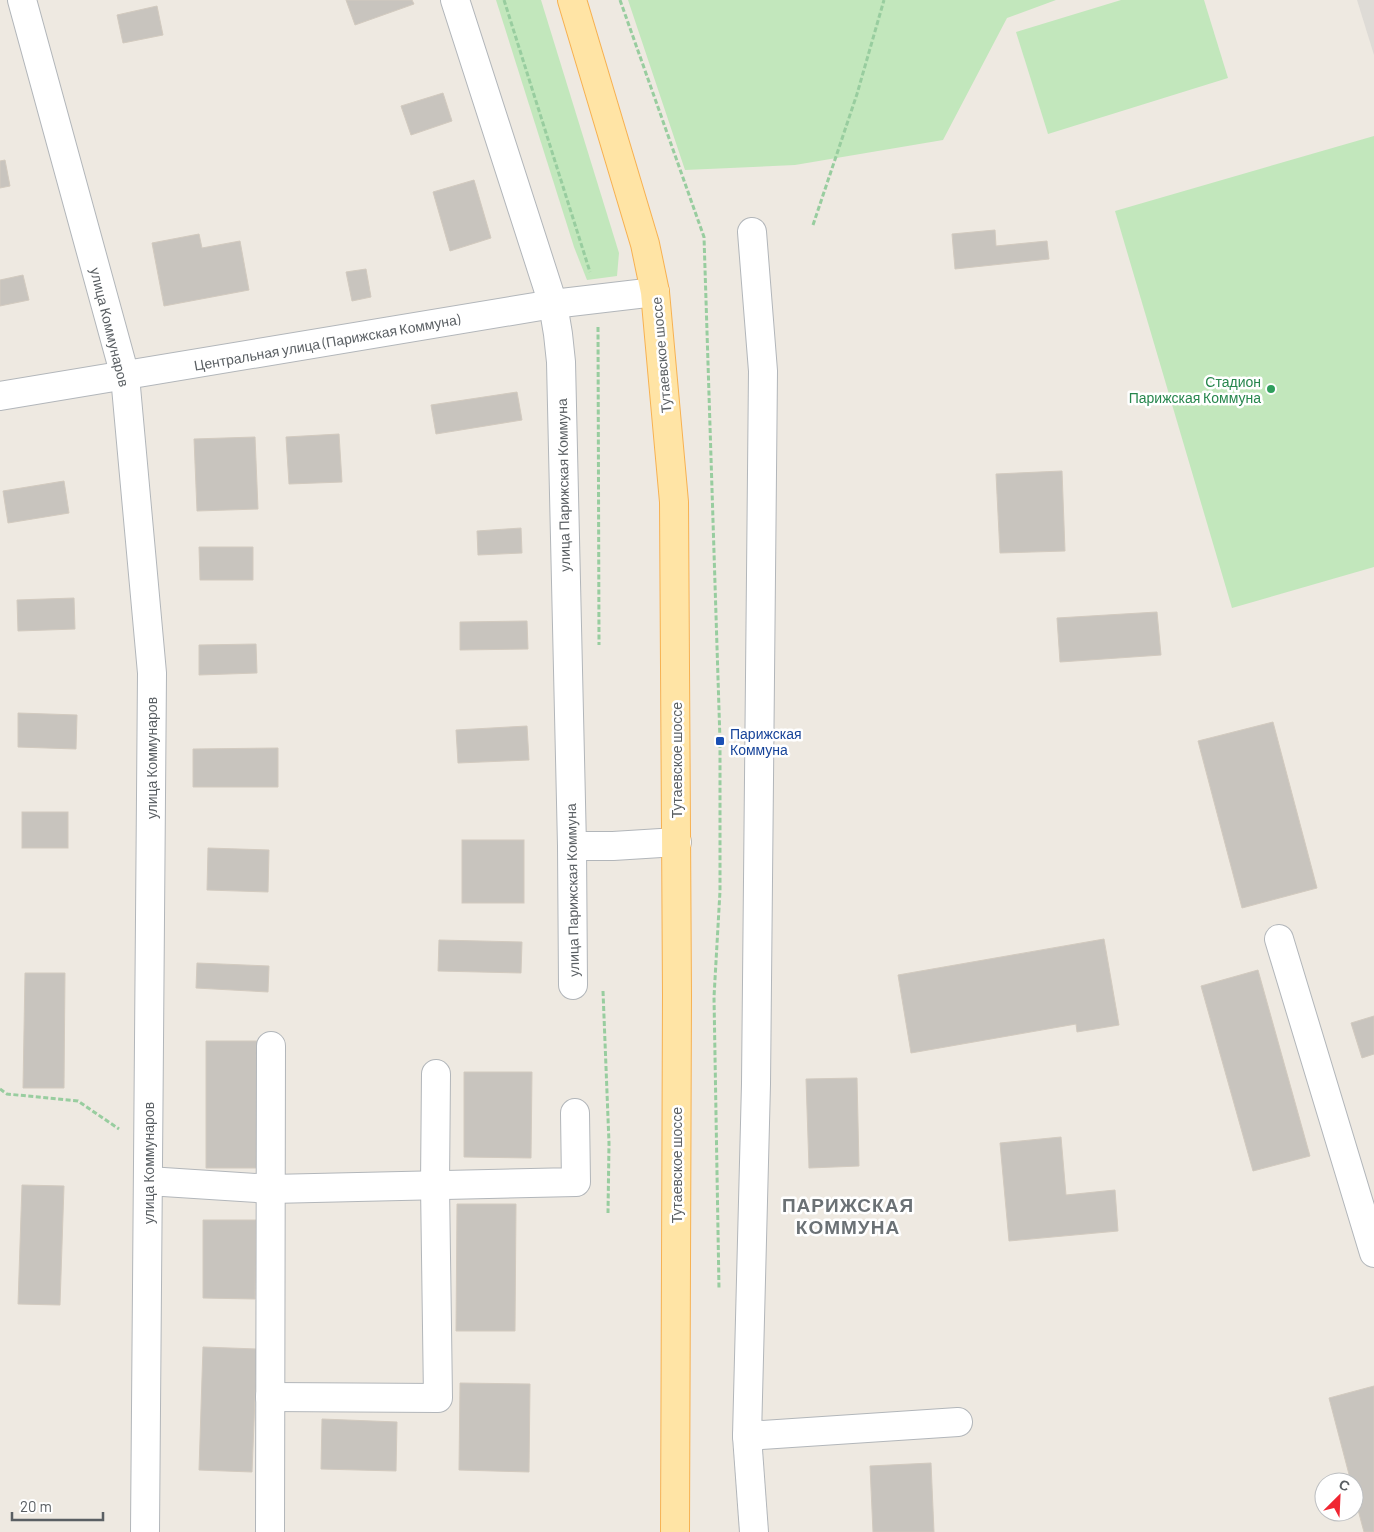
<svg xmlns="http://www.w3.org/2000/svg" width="1374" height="1532" font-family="Barlow,sans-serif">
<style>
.industrial{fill:#dedbd6}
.green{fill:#c2e7bc}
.building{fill:#c8c4be;stroke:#d2cabf}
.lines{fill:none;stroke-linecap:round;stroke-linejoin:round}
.minor-casing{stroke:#b2b6ba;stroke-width:30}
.major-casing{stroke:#f7b151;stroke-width:30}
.path{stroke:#98cd9f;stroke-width:3;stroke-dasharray:5 2.5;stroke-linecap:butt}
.minor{stroke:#fff;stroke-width:28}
.major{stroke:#ffe4a5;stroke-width:28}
.leisure-dot{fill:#2e9e5b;stroke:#fff;stroke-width:2}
.transit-dot{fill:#1a4fb4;stroke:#fff;stroke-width:2}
.labels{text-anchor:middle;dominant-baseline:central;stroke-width:5;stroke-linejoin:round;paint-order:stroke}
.street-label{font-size:14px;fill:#5a5f63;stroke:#fff}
.leisure-label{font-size:14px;fill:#27864d;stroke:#fff;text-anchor:end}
.transit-label{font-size:14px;fill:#164399;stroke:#fff;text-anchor:start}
.district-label{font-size:19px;font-weight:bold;letter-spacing:1px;fill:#6b7175;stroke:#fff}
</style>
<rect width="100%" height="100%" fill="#eee9e1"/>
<polygon class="industrial" points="1357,0 1374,0 1374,55"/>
<g class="green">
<polygon points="496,0 541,0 619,253 617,276 587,280 574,247"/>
<polygon points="628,0 1056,0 1007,18 943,140 795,165 685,170"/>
<polygon points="1121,0 1204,0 1228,78 1048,134 1016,32"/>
<polygon points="1374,136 1374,567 1232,608 1115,211"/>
</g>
<g class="building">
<polygon points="346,0 412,0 414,4 355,25"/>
<polygon points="157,6 163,35 123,43 117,15"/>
<polygon points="443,93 452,121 411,135 401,106"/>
<polygon points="5,160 10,186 0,188 0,161"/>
<polygon points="474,180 491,238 450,251 433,192"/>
<polygon points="995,230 996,246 1047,241 1049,259 955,269 952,234"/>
<polygon points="199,234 202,248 240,241 249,290 164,306 152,243"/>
<polygon points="366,269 371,297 352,301 346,272"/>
<polygon points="23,275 29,300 0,306 0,280"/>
<polygon points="517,392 522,420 436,434 431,405"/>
<polygon points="339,434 342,482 289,484 286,437"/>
<polygon points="255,437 258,509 197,511 194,439"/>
<polygon points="1062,471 1065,551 1000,553 996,474"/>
<polygon points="64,481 69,513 8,523 3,491"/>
<polygon points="521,528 522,553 478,555 477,531"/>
<polygon points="199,547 253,547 253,580 200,580"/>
<polygon points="74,598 75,629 18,631 17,600"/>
<polygon points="1157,612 1161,655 1060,662 1057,618"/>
<polygon points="527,621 528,649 460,650 460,622"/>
<polygon points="256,644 257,673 199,675 199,645"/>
<polygon points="18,713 77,715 76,749 18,747"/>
<polygon points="1273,722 1317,888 1242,908 1198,741"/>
<polygon points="527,726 529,760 458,763 456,730"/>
<polygon points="278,748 278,787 193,787 193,749"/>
<rect x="22" y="812" width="46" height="36"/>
<rect x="462" y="840" width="62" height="63"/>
<polygon points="208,848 269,850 268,892 207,890"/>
<polygon points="1104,939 1119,1025 1077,1032 1076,1024 911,1053 898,975"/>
<polygon points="439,940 522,942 521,973 438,971"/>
<polygon points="197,963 269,966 268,992 196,988"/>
<polygon points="1258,970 1310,1156 1253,1171 1201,986"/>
<polygon points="25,973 65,973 64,1088 23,1088"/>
<polygon points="1374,1016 1374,1054 1362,1058 1351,1023"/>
<polygon points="206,1041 258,1041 257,1168 206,1168"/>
<polygon points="464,1072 532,1072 531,1158 464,1157"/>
<polygon points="857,1078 859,1166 809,1168 806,1079"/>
<polygon points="1061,1137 1066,1195 1115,1190 1118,1231 1009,1241 1000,1143"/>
<polygon points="22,1185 64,1186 60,1305 18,1304"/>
<polygon points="457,1204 516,1204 515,1331 456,1331"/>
<polygon points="203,1220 256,1220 255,1299 203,1298"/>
<polygon points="203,1347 257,1349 252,1472 199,1470"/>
<polygon points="460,1383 530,1384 529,1472 459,1470"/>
<polygon points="1374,1386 1374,1532 1364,1532 1354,1495 1354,1482 1351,1482 1329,1398"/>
<polygon points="322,1419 397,1422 396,1471 321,1469"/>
<polygon points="931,1463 934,1532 873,1532 870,1466"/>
</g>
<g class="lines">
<g class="minor-casing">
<g id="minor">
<polyline points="22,0 125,376 152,673 145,1532"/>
<polyline points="455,0 553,304 558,334 561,362 572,846 573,985"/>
<polyline points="752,232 763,371 756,1084 747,1436 958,1422"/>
<polyline points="0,396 553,304 655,292"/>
<polyline points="572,846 613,846 677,842"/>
<polyline points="1279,939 1374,1253"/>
<polyline points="148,1181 271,1189 576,1182 575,1113"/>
<polyline points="270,1397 438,1398 435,1185 436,1074"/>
<polyline points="747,1436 754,1532"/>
<polyline points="270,1532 271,1046"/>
</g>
</g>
<g class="major-casing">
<polyline id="major" points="572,0 645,244 655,292 674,502 677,995 675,1532"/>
</g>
<g class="path">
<polyline points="504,0 590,272"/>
<polyline points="620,0 704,237 720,741 720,891 714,997 719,1289"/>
<polyline points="813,225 857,94 884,0"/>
<polyline points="598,327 599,645"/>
<polyline points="603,991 609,1143 608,1213"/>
<polyline points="0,1089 7,1094 78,1101 119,1129"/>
</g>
<use href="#minor" class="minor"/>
<use href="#major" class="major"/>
</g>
<circle class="leisure-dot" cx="1271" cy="389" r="5"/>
<rect class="transit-dot" x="715" y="736" width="10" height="10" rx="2.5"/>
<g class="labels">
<g class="street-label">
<text transform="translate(110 327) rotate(76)">улица Коммунаров</text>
<text transform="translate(327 342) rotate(-10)">Центральная улица (Парижская Коммуна)</text>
<text transform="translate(661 355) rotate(-95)">Тутаевское шоссе</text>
<text transform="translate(563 485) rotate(-91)">улица Парижская Коммуна</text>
<text transform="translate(151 758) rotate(-90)">улица Коммунаров</text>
<text transform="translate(676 760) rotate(-90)">Тутаевское шоссе</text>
<text transform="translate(572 890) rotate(-91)">улица Парижская Коммуна</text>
<text transform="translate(148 1163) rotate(-90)">улица Коммунаров</text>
<text transform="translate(676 1165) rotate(-90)">Тутаевское шоссе</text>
</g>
<g class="leisure-label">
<text x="1261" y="381">Стадион<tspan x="1261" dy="16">Парижская Коммуна</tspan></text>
</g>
<g class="transit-label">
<text x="730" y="733">Парижская<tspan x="730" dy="16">Коммуна</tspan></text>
</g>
<g class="district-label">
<text x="848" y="1204">ПАРИЖСКАЯ<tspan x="848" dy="22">КОММУНА</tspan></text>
</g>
</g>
<g transform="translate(1339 1497) rotate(24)"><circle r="24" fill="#ffffff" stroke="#bdbfc1"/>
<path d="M0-4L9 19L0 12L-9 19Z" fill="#f02531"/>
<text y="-8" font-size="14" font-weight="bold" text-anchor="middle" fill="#5a5f63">С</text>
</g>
<path d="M12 1512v8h91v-8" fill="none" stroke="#5a5f63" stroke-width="2.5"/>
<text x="20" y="1512" font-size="15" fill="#5a5f63" stroke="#ffffff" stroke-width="4" paint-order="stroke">20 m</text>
</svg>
